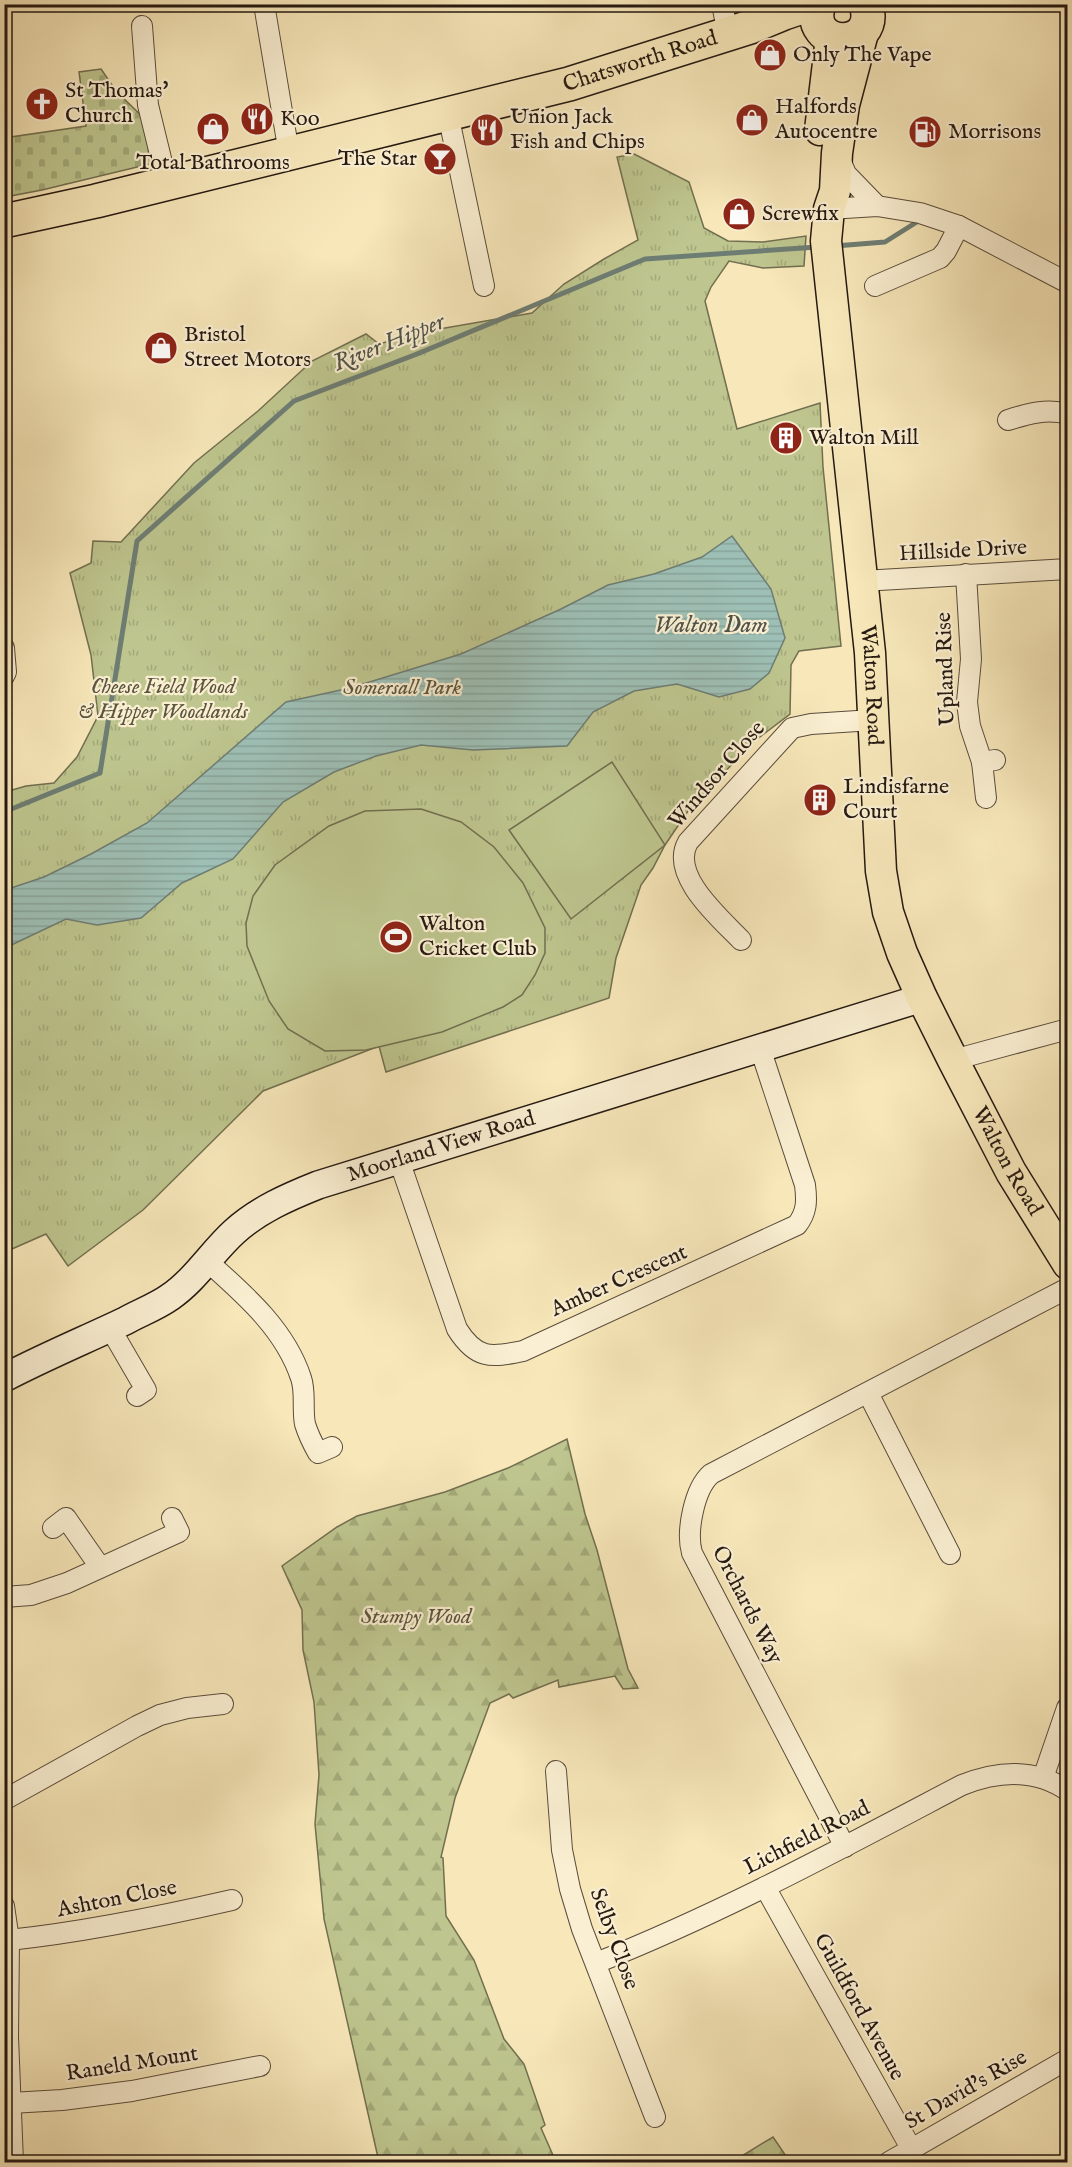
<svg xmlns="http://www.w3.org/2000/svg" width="1072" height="2167" font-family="'IM FELL English',serif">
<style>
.forest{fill:url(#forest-firs);stroke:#726f50;stroke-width:1.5}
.cemetery{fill:url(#cemetery-stones);stroke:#726f50;stroke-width:1.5}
.park{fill:url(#park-tufts);stroke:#726f50;stroke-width:1.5}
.pitch{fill:#bec58e;stroke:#726f50;stroke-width:1.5}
.water{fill:url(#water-rules);stroke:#6e7d73;stroke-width:1.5}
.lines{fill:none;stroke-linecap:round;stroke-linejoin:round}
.stream{stroke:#6e7d73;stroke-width:5}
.street-casing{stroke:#5a4c3b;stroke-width:22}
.secondary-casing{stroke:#251911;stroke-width:30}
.primary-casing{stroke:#251911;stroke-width:33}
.highway-casing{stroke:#251911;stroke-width:36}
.street{stroke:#faefd2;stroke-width:20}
.secondary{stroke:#faefd2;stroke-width:27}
.primary{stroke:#f7e7b9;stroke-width:30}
.highway{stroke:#f7e7b9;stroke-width:33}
.labels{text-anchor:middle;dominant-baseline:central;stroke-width:4.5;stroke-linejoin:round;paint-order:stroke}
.poi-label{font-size:22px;fill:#251911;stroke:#faefd2;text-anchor:start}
.street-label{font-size:22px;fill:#251911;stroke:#faefd2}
.park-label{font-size:22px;font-style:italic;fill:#5b553d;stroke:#faefd2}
.water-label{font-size:24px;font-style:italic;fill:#4f534a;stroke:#faefd2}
</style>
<defs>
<pattern id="forest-firs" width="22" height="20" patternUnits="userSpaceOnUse" patternTransform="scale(1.5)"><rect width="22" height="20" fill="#bec58e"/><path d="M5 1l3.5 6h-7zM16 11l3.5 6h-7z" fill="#a3a979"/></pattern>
<pattern id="cemetery-stones" width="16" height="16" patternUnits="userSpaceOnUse" patternTransform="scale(1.5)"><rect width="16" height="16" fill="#bec58e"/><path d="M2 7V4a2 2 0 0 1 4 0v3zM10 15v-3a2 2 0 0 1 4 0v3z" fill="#a3a979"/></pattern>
<pattern id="park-tufts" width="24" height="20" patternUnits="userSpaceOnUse" patternTransform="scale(1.5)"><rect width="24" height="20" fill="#bec58e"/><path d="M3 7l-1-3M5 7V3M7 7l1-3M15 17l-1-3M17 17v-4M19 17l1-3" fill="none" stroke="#a3a979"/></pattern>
<pattern id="water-rules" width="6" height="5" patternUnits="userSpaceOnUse" patternTransform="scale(1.5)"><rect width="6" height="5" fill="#9ebfb5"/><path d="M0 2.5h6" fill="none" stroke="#88a49b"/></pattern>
</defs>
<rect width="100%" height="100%" fill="#f7e7b9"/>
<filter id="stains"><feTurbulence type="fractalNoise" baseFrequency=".00333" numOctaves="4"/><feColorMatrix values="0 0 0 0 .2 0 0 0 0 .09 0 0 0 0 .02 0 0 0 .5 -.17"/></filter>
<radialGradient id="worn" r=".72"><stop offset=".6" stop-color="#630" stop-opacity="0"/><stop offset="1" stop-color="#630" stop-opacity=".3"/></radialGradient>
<g class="forest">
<polygon points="567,1439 585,1514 597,1550 628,1669 638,1688 623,1689 615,1676 559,1687 558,1680 513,1698 509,1694 490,1703 455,1798 441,1857 443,1858 446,1916 474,1960 504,2039 524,2064 545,2125 541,2128 556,2162 379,2162 324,1919 315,1824 319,1775 314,1702 303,1650 302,1610 282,1566 337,1527 357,1516 445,1492 508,1468"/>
<polygon points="773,2137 790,2162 732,2162"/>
</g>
<polygon class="cemetery" points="101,69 116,91 147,121 154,163 42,190 5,197 4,138 86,126 79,72"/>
<polygon class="park" points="634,154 689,182 704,228 728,241 763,242 806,236 804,266 763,268 729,261 711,287 705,301 737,429 820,403 823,467 841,646 799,651 791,665 790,714 752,743 688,811 665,845 653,868 641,885 616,958 609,998 386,1072 379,1046 263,1091 143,1210 68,1266 46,1234 5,1252 5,792 26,786 54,783 77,757 98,716 91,655 70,573 91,563 93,541 121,542 194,463 258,411 312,361 366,334 379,344 422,332 532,313 564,284 604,259 638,240 617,157"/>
<g class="pitch">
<polygon points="612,762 665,845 571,919 509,830"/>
<polygon points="421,809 461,822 494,847 523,883 545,928 545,953 535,975 522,995 503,1007 442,1032 366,1050 325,1051 288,1029 269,1001 247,946 246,923 253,896 275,865 329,826 365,811"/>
</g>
<polygon class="water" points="732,536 771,589 785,638 769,673 750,689 719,697 677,684 634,691 593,712 567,746 473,750 421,745 376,756 334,772 283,802 233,859 182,883 141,918 97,925 66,919 5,948 5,890 44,877 91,854 147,823 286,702 350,688 461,654 561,609 608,585 654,574 702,557"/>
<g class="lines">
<g class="stream">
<polyline points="835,246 885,242 920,220"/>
<polyline points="4,812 100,773 137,541 294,401 417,354 645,259 817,247"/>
</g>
<g class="street-casing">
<g id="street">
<polyline points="264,4 289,153"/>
<polyline points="722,4 728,34"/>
<polyline points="142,26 148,105 167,183"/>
<polyline points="448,114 484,286"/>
<polyline points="839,157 846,174 877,206"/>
<polyline points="829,209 877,206 920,213 959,226 1068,283"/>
<polyline points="875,286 940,258 946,251 959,226"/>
<path d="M1008,420C1027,414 1047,408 1068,414"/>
<polyline points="966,574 971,659 967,702 970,726 982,762 995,760"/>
<polyline points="862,581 1068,569"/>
<polyline points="4,648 6,672 4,676"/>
<polyline points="982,762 986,798"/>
<path d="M741,940C720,918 669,875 688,842L792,728L811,724L873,720"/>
<polyline points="953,1060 1068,1029"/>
<path d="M399,1160L457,1329C476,1359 490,1358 523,1351L797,1225C807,1212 807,1201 805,1185L760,1048"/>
<path d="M207,1261C244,1294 285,1329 301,1378C306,1392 302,1409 305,1424C308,1434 313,1444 318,1453L332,1447"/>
<polyline points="110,1328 146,1390 137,1396"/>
<polyline points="868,1393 950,1554"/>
<polyline points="53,1528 66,1518 100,1567"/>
<polyline points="4,1597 31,1595 67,1583 179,1532 172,1518"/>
<polyline points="556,1771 562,1850 570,1889 582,1929 655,2117"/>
<polyline points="1043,1778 1067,1708"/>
<polyline points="4,1800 137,1726 160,1715 187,1708 223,1704"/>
<path d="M845,1847L692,1553C686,1532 694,1489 711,1474L1068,1288"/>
<polyline points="765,1887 912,2150"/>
<polyline points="4,1906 9,1940 8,2037 13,2162"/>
<path d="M9,1940C85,1932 158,1917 232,1900"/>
<path d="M596,1963C722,1913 842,1848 962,1785C997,1771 1035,1768 1068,1791"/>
<polyline points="11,2103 62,2100 132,2091 260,2066"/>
<polyline points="889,2162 1068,2059"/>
</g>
</g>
<g class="secondary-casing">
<g id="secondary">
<path id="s1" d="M4,1378C44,1357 85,1340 125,1321C139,1313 156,1307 170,1297C195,1280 212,1252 234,1232C258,1210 288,1197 318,1185L922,998"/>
</g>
</g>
<g class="primary-casing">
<g id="primary">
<path id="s2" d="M864,29L844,105L837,153L835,191L829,209L826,241L870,653L881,871L888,912L902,953L922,998L953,1060L1011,1172L1068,1264"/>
<polyline points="820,130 831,38"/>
</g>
</g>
<g class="highway-casing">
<g id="highway">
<path d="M819,4C803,50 881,53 866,4"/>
<path id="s3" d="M4,221L96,201L569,84L750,27L784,13L811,4"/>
</g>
</g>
<use href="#street" class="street"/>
<use href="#secondary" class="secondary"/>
<use href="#primary" class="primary"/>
<use href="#highway" class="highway"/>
</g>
<defs>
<g id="shop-disc" transform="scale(1.725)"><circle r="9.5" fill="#8f2418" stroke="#faefd2"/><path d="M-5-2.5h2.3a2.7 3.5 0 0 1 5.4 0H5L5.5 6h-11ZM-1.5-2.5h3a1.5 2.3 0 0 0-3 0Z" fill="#fff"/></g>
<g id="church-disc" transform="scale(1.725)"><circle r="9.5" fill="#8f2418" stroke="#faefd2"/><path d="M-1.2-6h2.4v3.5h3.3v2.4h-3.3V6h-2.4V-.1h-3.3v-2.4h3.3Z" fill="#fff"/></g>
<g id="restaurant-disc" transform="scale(1.725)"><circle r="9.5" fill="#8f2418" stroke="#faefd2"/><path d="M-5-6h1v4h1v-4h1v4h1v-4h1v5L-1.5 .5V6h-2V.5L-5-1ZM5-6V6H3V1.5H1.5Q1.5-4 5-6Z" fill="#fff"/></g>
<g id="fuel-disc" transform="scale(1.725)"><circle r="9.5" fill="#8f2418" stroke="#faefd2"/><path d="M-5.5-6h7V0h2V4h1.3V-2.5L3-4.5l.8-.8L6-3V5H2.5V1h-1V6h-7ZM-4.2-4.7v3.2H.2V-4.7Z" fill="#fff"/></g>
<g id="bar-disc" transform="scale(1.725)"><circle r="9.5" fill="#8f2418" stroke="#faefd2"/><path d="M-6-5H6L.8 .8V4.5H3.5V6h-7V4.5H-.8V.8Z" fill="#fff"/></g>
<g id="building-disc" transform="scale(1.725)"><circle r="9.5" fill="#8f2418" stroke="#faefd2"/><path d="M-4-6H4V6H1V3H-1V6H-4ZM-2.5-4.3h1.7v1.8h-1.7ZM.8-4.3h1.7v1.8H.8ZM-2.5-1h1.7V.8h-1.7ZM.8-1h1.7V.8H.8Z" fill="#fff"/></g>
<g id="stadium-disc" transform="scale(1.725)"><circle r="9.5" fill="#8f2418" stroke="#faefd2"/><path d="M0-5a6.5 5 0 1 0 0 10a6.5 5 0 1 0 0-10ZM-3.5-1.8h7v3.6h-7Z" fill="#fff"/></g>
</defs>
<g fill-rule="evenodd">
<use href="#shop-disc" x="770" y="55"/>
<use href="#church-disc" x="42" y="104"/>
<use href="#restaurant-disc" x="257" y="119"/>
<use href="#shop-disc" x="752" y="120"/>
<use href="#shop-disc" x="213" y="129"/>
<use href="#restaurant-disc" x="487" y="130"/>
<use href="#fuel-disc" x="925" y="132"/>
<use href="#bar-disc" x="440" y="159"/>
<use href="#shop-disc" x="739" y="214"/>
<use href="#shop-disc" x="161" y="348"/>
<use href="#building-disc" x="786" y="438"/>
<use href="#building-disc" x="820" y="800"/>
<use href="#stadium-disc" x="396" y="937"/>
</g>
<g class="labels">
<g class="poi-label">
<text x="793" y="55">Only The Vape</text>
<text x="65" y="91">St Thomas'<tspan x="65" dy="25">Church</tspan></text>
<text x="775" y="107">Halfords<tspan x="775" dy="25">Autocentre</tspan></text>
<text x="510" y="117">Union Jack<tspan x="510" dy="25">Fish and Chips</tspan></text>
<text x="280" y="119">Koo</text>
<text x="948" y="132">Morrisons</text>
<text x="417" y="159" text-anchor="end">The Star</text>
<text x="213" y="163" text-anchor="middle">Total Bathrooms</text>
<text x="762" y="214">Screwfix</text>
<text x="184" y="335">Bristol<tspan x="184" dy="25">Street Motors</tspan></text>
<text x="809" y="438">Walton Mill</text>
<text x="843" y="787">Lindisfarne<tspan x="843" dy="25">Court</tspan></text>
<text x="419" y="924">Walton<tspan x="419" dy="25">Cricket Club</tspan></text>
</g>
<g class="street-label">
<text stroke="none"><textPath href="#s3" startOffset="656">Chatsworth Road</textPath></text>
<text transform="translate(963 551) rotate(-3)">Hillside Drive</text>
<text transform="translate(946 669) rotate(-92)">Upland Rise</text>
<text stroke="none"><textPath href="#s2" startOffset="663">Walton Road</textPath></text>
<text transform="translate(717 775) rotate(-49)">Windsor Close</text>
<text stroke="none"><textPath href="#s1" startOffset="502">Moorland View Road</textPath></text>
<text stroke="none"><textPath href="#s2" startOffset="1167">Walton Road</textPath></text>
<text transform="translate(619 1281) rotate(-24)">Amber Crescent</text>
<text transform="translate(747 1605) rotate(63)">Orchards Way</text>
<text transform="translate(807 1838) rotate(-27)">Lichfield Road</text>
<text transform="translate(117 1899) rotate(-11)">Ashton Close</text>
<text transform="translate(614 1939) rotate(70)">Selby Close</text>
<text transform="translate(859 2007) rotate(61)">Guildford Avenue</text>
<text transform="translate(132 2064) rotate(-9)">Raneld Mount</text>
<text transform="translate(966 2090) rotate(-30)">St David's Rise</text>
</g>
<g class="park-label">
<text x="163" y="687">Cheese Field Wood<tspan x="163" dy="25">&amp; Hipper Woodlands</tspan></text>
<text x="402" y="688">Somersall Park</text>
<text x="416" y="1617">Stumpy Wood</text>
</g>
<g class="water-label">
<text transform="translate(389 343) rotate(-22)">River Hipper</text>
<text x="711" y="625">Walton Dam</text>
</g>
</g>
<rect width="1072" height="2167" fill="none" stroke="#f7e7b9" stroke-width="24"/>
<rect x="6" y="6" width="1060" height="2155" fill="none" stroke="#251911" stroke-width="3"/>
<rect x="12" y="12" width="1048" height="2143" fill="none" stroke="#251911" stroke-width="1.5"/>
<rect width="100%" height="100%" filter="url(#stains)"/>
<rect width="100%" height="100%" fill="url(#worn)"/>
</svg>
